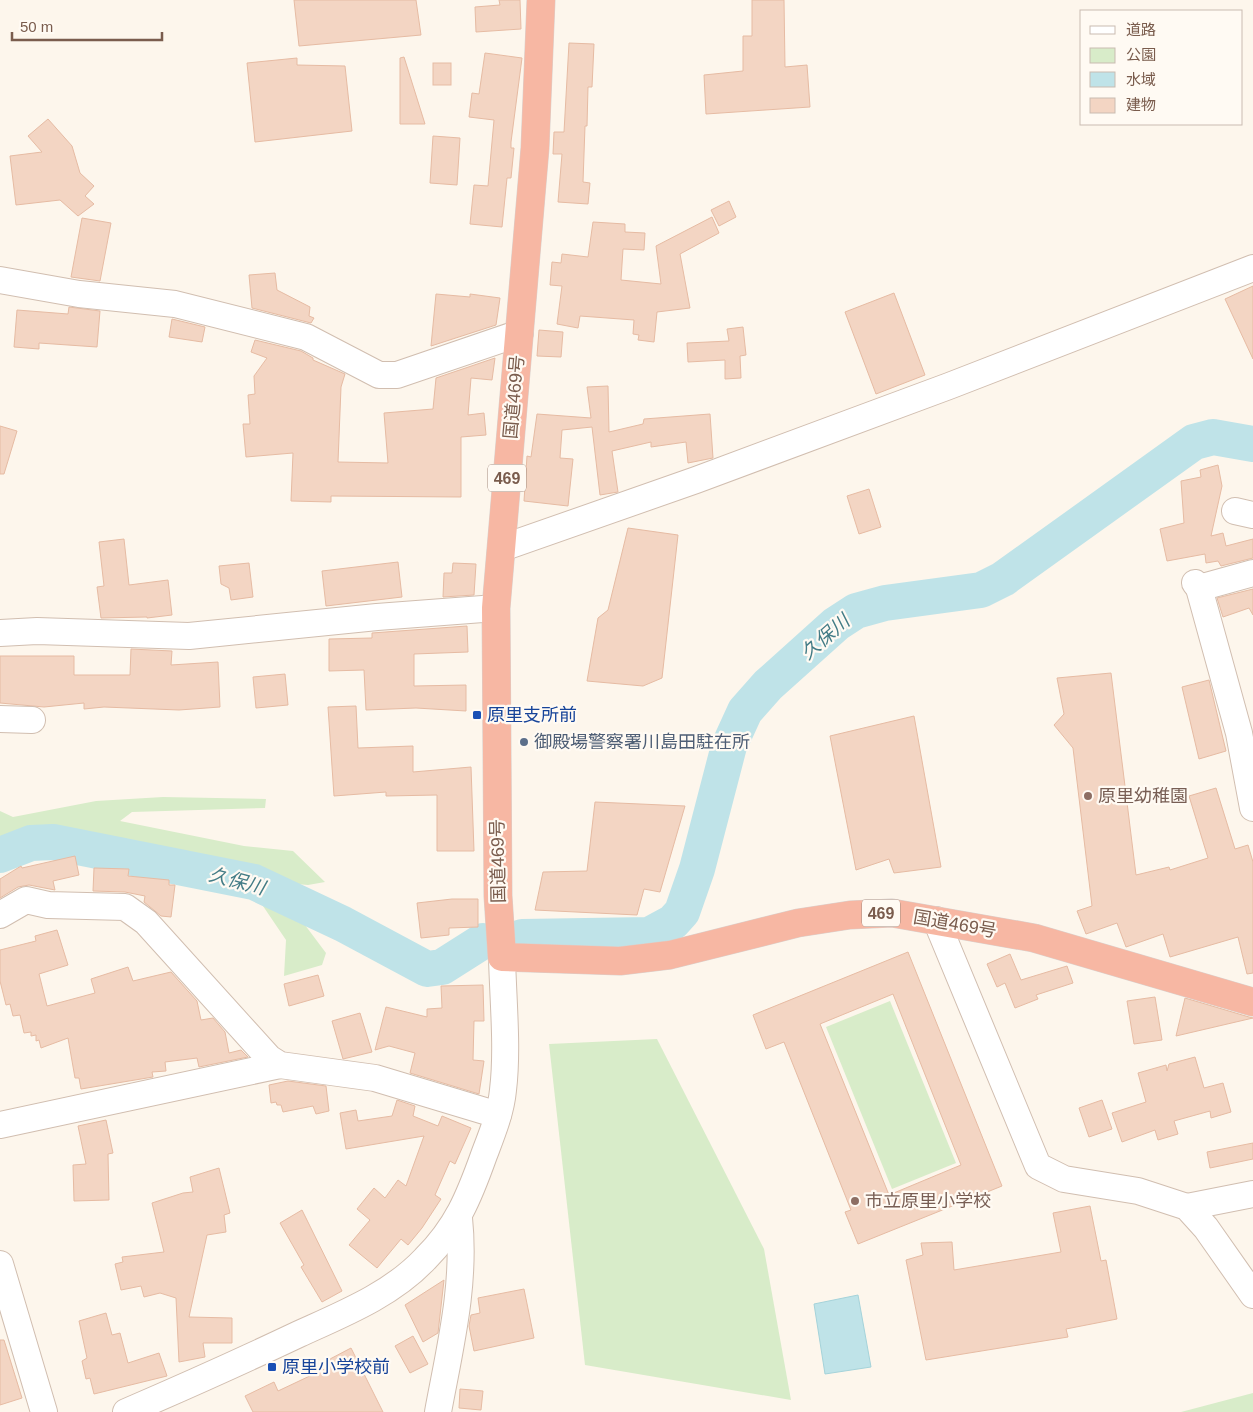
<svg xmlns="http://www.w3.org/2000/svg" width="1253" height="1412" font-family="Helvetica,'Noto Sans JP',sans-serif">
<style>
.green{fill:#d8ecc9}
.water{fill:#bfe3e8;stroke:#a5d3da}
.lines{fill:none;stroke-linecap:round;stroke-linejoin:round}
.river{stroke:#bfe3e8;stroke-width:36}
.building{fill:#f3d5c3;stroke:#e6bba3;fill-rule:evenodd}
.minor-casing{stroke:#d1beb0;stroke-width:28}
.highway-casing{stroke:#dad1cd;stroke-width:29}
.minor{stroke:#fff;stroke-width:26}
.highway{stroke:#f7b7a3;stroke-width:28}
.transit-dot{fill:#1a4fb4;stroke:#fffaf3;stroke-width:2}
.service-dot{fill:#5c6f8a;stroke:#fffaf3;stroke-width:2}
.education-dot{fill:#8d6e63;stroke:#fffaf3;stroke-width:2}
.labels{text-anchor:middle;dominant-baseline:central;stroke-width:4.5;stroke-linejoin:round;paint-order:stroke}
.shield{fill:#fffaf3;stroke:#a28b7f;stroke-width:1}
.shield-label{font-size:16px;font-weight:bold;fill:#7a5c4d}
.street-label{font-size:18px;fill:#7a5c4d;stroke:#fffaf3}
.transit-label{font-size:18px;fill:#164399;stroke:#fffaf3;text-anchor:start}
.service-label{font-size:18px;fill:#4e5e75;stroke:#fffaf3;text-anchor:start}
.education-label{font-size:18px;fill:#785e54;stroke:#fffaf3;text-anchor:start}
.water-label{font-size:19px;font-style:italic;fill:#437c86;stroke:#fffaf3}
</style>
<rect width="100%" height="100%" fill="#fdf6ec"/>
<g class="green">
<polygon points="163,797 266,799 265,808 132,812 120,821 244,846 293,851 325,882 308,885 285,883 305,925 326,953 322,965 284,976 286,940 240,872 71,834 18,854 0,866 0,811 13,817 96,801"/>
<polygon points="890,1001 956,1163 892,1189 826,1027"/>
<polygon points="657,1039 764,1249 791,1400 585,1365 549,1044"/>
<polygon points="1253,1393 1253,1412 1181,1412"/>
</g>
<polygon class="water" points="858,1295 871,1367 825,1374 814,1304"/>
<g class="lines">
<g class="river">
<polyline points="0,855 31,843 53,842 254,882 343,924 427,969 442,967 483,941"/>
<polyline points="522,937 649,935 673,922 682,912 697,869 729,746 745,711 768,685 836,624 856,611 885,603 981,590 1003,579 1194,442 1213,437 1253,444"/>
</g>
</g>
<g class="building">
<polygon points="294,0 416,0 421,35 299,46"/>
<polygon points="499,0 520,0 521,29 476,32 475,7 500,5"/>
<polygon points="752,0 784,0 785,67 807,65 810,107 706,114 704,75 743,71 743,36 752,36"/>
<polygon points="569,43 594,44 592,87 588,87 587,126 585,126 583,182 590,183 588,204 558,202 562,154 553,154 554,132 564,132"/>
<polygon points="485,53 522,58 511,142 511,148 514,148 511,178 507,178 502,227 470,224 474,185 488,186 494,120 469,117 472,93 479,94"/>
<polygon points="404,57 425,124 400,124 400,58"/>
<polygon points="297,58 297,65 345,66 352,131 255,142 247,63"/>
<rect x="433" y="63" width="18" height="22"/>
<polygon points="48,119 72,146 80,173 94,186 85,196 94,204 78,216 60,200 16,205 10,156 42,152 28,136"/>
<polygon points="433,136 460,138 457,185 430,183"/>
<polygon points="729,201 736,217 719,226 711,210"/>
<polygon points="712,217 719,233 680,254 690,308 657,312 654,342 638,340 639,335 633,334 634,320 580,316 578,328 557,324 562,286 550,285 552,262 561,263 562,254 588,257 593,222 625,224 625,232 645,233 644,250 623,249 621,280 661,284 656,246"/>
<polygon points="82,218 111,223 100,281 71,277"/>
<polygon points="275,273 277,290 310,307 309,316 314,318 311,323 252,308 249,275"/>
<polygon points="1253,286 1253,359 1225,299"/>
<polygon points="894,293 925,375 876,394 845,312"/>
<polygon points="436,294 470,297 470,294 500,298 496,325 431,346"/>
<polygon points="69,307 100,311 97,347 39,343 39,349 14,347 17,310 68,314"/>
<polygon points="172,319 205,327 202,342 169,337"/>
<polygon points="743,327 746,355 740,356 741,378 725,379 725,360 688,362 687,343 729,341 727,329"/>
<polygon points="539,330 563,332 561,357 537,356"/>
<polygon points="255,340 301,351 313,358 313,360 345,374 341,387 338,462 388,463 384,413 433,409 436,378 495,358 492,380 471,378 468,415 484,413 486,435 461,437 461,497 331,496 331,502 291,501 293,453 246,457 243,424 250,424 248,395 255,394 254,376 267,358 251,352"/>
<polygon points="608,386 609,432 643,424 644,419 710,414 713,458 688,463 686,442 651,447 651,442 612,451 618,492 600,495 592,427 562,430 560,458 573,459 568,506 524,501 527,456 531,457 537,414 591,418 587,387"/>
<polygon points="0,426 17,431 4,474 0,474"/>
<polygon points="1218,465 1222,486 1211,536 1223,533 1226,546 1253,539 1253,558 1221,566 1218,561 1206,563 1205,554 1167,561 1160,529 1184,523 1181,481 1201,477 1200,470"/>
<polygon points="869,489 881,527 859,534 847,496"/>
<polygon points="628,528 678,535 662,678 643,686 587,681 598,618 608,610"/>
<polygon points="124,539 129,585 168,580 172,615 147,618 147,617 101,618 97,587 104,586 99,542"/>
<polygon points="398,562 402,597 326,606 322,571"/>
<polygon points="249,563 253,597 231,600 229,588 221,584 219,566"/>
<polygon points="453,563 476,564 474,595 443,597 444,573 452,573"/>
<polygon points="1253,589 1253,615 1249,608 1223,617 1217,598"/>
<polygon points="467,626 468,652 414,654 414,686 466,685 466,711 416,708 366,710 364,670 329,671 329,639 372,638 372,633"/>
<polygon points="131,649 172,651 171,665 218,662 220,707 179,710 104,707 84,709 84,703 44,707 0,703 0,656 74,656 74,675 130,675"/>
<polygon points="1111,673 1136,875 1169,867 1170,870 1208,858 1189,796 1216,788 1235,849 1248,845 1253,862 1253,973 1247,974 1238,937 1170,957 1163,934 1126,947 1117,923 1086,934 1077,911 1092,906 1073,748 1054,725 1064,714 1057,678"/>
<polygon points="285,674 288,705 256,708 253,677"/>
<polygon points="1209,680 1226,751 1199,759 1182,687"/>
<polygon points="356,706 358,748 413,746 413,772 471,767 474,851 437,851 437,795 386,796 386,792 334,796 328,707"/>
<polygon points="914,716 941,867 894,873 889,859 856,870 830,736"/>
<polygon points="595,802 685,806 660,892 644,889 637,915 535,910 543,872 587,871"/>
<polygon points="75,856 79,875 53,881 55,890 29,885 18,887 0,898 0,879 21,866 22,868"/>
<polygon points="94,868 129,869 128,876 169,880 169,885 175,885 171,917 161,916 144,902 145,896 125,892 93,891"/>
<polygon points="452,899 478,899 478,927 449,928 449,935 421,938 417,903"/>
<polygon points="57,930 68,965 39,974 47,1006 95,993 91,979 128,967 133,981 171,972 197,1001 201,1020 213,1018 225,1032 229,1053 241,1050 248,1057 199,1067 197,1058 165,1062 166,1071 152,1072 153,1077 81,1089 79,1078 75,1078 68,1038 41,1048 39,1040 36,1041 36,1035 31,1036 31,1032 24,1033 20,1015 13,1016 10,1004 6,1005 0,981 0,950 36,941 35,936"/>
<path d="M908,952L1002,1186L858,1244L845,1212L851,1210L784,1042L766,1049L753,1015ZM893,994L961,1165L889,1195L820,1024Z"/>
<polygon points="1010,954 1021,980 1067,966 1073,983 1036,995 1038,999 1015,1008 1005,983 997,987 987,964"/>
<polygon points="318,975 324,996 289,1006 284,984"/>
<polygon points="483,985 484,1021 474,1021 473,1060 484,1061 479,1094 410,1073 415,1053 389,1046 375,1050 386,1007 427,1017 427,1009 442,1008 441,986"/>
<polygon points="1155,997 1162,1040 1134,1044 1127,1001"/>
<polygon points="1185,998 1249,1017 1253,1018 1176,1036"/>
<polygon points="360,1013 372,1052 343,1059 332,1021"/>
<polygon points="1195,1057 1204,1088 1223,1083 1231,1112 1211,1118 1210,1111 1174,1121 1178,1134 1158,1140 1155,1130 1122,1142 1112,1113 1146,1102 1138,1073 1166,1065 1167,1071 1169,1064"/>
<polygon points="288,1081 326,1086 329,1111 316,1114 313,1106 283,1112 281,1105 277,1105 276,1102 271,1103 269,1085"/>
<polygon points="397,1100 415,1106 413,1116 438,1126 442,1116 471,1128 455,1164 450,1161 435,1195 441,1199 422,1228 408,1245 401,1239 377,1268 349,1245 370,1220 357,1209 374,1188 385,1198 398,1180 406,1186 424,1136 346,1149 340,1113 356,1110 358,1121 392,1116"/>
<polygon points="1102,1100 1112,1129 1089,1137 1079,1108"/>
<polygon points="106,1120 113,1153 108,1154 109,1200 74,1201 73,1165 86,1164 78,1126"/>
<polygon points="1253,1143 1253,1159 1210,1168 1207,1152"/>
<polygon points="219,1168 230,1213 224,1215 226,1232 207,1235 189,1317 232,1318 232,1343 203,1343 205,1357 179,1362 176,1298 160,1293 144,1297 141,1286 121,1290 115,1264 123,1262 122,1257 164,1252 152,1203 183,1193 193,1192 190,1177"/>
<polygon points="1090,1206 1101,1261 1106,1260 1117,1319 1066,1329 1068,1337 926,1360 906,1260 923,1255 921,1243 952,1242 954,1270 1061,1252 1053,1213"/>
<polygon points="302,1210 342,1291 322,1302 301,1267 304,1265 280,1223"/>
<polygon points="444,1280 438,1333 423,1342 405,1305"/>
<polygon points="524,1289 534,1338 474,1351 469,1326 471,1315 480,1313 478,1298"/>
<polygon points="106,1313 112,1335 120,1333 128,1363 159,1353 167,1376 94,1394 90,1378 86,1379 82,1361 87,1358 79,1321"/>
<polygon points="413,1336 428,1364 410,1373 395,1346"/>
<polygon points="0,1340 4,1340 22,1398 0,1405"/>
<polygon points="351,1348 383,1412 253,1412 245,1396 274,1382 278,1391 333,1365 330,1359"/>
<polygon points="460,1389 483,1391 481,1410 459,1408"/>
</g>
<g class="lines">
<g class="minor-casing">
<g id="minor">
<polyline points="0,280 79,294 175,304 306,337 379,375 397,375 520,333"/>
<polyline points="1235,511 1253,515"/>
<polyline points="502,548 696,480 949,386 1253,268"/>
<polyline points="1195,583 1199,588 1239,733 1253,808"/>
<polyline points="1199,588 1253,573"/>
<polyline points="0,633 37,631 189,636 377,617 496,608"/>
<polyline points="0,719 32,720"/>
<polyline points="0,915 26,900 48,905 125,907 146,922 269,1058 280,1065 375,1078 498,1115"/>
<polyline points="936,920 1038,1166 1064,1179 1138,1191 1187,1207 1206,1228 1253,1295"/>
<polyline points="0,1125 280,1065"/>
<polyline points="1187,1207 1253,1194"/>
<polyline points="0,1264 44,1412"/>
<path d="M126,1412C184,1387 242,1361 299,1334C343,1314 391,1295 425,1259C457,1227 469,1197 484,1155C492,1134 501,1112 503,1090C508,1049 503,1000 502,957"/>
<path d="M438,1412C450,1347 466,1284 459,1218"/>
</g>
</g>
<g class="highway-casing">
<polyline id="highway" points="541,0 535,148 496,608 498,896 502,957 620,961 670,955 798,923 850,915 892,913 1034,938 1253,1002"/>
</g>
<use href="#minor" class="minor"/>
<use href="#highway" class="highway"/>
</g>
<g class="transit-dot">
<rect x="472" y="710" width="10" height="10" rx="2.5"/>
<rect x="267" y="1362" width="10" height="10" rx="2.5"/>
</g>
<circle class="service-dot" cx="524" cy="742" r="5"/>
<g class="education-dot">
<circle cx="1088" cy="796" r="5"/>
<circle cx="855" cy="1201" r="5"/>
</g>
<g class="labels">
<g class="shield">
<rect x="488" y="464.5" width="38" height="27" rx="4"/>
<rect x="862" y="899.5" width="38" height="27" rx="4"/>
</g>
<g class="shield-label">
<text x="507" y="478">469</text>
<text x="881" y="913">469</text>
</g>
<g class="street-label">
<text transform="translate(514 397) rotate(-85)">国道469号</text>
<text transform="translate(498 861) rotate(-91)">国道469号</text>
<text transform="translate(955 924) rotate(10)">国道469号</text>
</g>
<g class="transit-label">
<text x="487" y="715">原里支所前</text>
<text x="282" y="1367">原里小学校前</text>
</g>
<g class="service-label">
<text x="534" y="742">御殿場警察署川島田駐在所</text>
</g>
<g class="education-label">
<text x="1098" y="796">原里幼稚園</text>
<text x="865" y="1201">市立原里小学校</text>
</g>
<g class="water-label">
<text transform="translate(825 637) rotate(-41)">久保川</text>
<text transform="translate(237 881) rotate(15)">久保川</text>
</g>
</g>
<rect x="1080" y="10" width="162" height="115" fill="#fffaf3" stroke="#cabbb1"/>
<rect x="1090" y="26" width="25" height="8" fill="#ffffff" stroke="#cabbb1"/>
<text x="1126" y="35" font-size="15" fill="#7a5c4d">道路</text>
<rect x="1090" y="48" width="25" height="15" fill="#d8ecc9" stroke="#cabbb1"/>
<text x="1126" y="60" font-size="15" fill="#7a5c4d">公園</text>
<rect x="1090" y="72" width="25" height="15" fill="#bfe3e8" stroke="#cabbb1"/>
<text x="1126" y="85" font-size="15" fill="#7a5c4d">水域</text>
<rect x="1090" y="98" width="25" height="15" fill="#f3d5c3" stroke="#cabbb1"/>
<text x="1126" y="110" font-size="15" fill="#7a5c4d">建物</text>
<path d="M12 32v8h150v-8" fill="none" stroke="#7a5c4d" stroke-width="2.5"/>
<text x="20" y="32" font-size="15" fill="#7a5c4d" stroke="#fffaf3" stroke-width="4" paint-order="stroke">50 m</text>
</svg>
